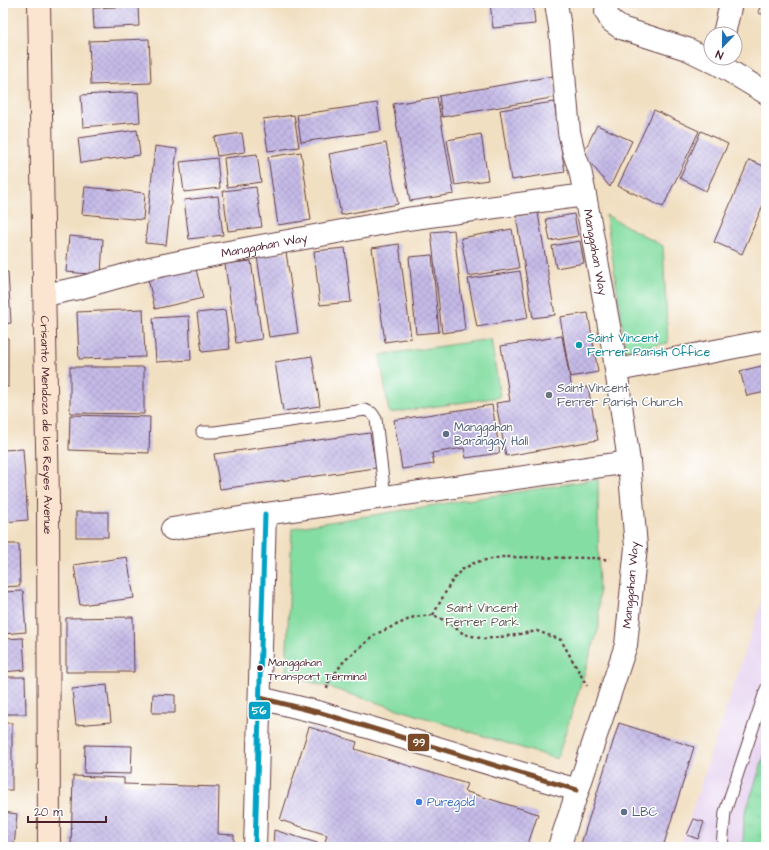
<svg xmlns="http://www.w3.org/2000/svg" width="769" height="850" font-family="'Architects Daughter',sans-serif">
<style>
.built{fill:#e6d2f0}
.grass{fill:url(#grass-tufts);stroke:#677e66}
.park{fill:#84dda2;stroke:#677e66}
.building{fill:url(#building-cross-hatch)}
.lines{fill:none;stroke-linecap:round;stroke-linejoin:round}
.lane-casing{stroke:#633c42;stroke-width:13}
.street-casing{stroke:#633c42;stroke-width:24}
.secondary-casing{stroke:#633c42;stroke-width:24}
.path{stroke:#633c42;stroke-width:2.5;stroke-dasharray:3 3;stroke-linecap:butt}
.lane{stroke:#fff;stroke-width:11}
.street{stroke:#fff;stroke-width:22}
.secondary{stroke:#fce5d0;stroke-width:22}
.bus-1-casing{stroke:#fff;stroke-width:8}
.bus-2-casing{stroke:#fff;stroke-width:8}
.bus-1{stroke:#7a4b2a;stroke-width:5}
.bus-2{stroke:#04a2c6;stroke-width:5}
.culture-dot{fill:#0f9aa8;stroke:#fff;stroke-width:1.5}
.worship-dot{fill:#6b7280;stroke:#fff;stroke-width:1.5}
.service-dot{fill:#5c6f8a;stroke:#fff;stroke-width:1.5}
.bus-dot{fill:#4a1f2b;stroke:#fff;stroke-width:1.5}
.shop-dot{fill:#3f7fe0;stroke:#fff;stroke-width:1.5}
.labels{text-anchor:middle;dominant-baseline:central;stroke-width:3;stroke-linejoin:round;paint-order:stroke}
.bus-label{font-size:11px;fill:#4a1f2b;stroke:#fff;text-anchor:start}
.street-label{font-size:12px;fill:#4a1f2b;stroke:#fff}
.culture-label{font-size:12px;fill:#0d838f;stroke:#fff;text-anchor:start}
.worship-label{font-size:12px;fill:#5b616d;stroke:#fff;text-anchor:start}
.service-label{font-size:12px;fill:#4e5e75;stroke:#fff;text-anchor:start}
.park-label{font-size:12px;fill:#5b584f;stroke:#fff}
.shop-label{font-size:12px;fill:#366cbe;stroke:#fff;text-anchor:start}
.line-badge{stroke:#fff;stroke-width:1.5}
.badge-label{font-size:11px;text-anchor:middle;font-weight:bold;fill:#fff}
</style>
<defs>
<pattern id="grass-tufts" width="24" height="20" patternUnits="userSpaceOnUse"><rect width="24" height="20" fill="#84dda2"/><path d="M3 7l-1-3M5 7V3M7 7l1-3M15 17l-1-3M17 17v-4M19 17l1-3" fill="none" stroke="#74bd8c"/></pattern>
<pattern id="building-cross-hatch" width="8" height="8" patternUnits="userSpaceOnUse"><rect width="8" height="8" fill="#c4bae7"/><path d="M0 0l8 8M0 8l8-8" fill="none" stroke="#aa9fc6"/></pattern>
</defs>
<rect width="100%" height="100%" fill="#fff"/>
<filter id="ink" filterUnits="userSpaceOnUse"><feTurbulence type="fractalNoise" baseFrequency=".025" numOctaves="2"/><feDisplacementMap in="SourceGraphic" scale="8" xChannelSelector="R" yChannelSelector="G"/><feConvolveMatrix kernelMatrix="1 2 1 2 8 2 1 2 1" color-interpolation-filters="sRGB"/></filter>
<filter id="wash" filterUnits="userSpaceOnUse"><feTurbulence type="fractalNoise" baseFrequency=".012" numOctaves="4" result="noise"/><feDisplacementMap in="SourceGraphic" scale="16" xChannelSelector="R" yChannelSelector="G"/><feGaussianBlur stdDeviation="0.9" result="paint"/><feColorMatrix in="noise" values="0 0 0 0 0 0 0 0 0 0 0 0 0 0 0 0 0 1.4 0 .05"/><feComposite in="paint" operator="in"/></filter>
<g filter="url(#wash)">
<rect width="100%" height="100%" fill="#f1dfc1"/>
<polygon class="built" points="766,586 766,847 680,847 760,606"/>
<polygon class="grass" points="766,750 766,847 743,847 744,817"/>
<g class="park">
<polygon points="606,215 663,246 668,343 626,351"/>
<polygon points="491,339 500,397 389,413 380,355"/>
<polygon points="598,479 599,627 557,759 286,674 292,528"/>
</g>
<g id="blocks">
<g class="building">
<polygon points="490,3 533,3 535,24 493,28"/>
<polygon points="761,3 766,3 766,15 758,13"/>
<polygon points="138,6 139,26 94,28 93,8"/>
<polygon points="149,39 151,83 91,85 89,41"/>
<polygon points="553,76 557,97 442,117 439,96"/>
<polygon points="138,92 140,122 83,127 81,95"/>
<polygon points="437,97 454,194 410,201 393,104"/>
<polygon points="554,102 565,172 511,180 500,110"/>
<polygon points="377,103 381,131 301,142 297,115"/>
<polygon points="654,110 699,131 663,207 618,186"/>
<polygon points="294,115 299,147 268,151 263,119"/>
<polygon points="597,125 632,141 610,187 583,154"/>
<polygon points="137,130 140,155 81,163 78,138"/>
<polygon points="701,131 728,144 706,191 680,178"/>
<polygon points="242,133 245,152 217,156 214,137"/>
<polygon points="481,134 488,180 455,185 447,140"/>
<polygon points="386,143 398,204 341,215 329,154"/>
<polygon points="155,146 177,149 166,245 145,243"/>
<polygon points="301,152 311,220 278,225 268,157"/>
<polygon points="257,154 261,182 227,187 224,158"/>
<polygon points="217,158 220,188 184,192 180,162"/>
<polygon points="749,160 766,167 766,198 742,254 714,242"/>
<polygon points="85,187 145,193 143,220 82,214"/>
<polygon points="256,187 262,227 228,231 223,191"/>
<polygon points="218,196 223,235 189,239 184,200"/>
<polygon points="538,213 555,315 533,318 516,216"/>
<polygon points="574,214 578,236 550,241 546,219"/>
<polygon points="512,229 519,268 468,276 461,238"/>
<polygon points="454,230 465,330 442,333 431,232"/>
<polygon points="69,236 103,239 101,275 66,272"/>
<polygon points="580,241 584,263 556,268 552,246"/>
<polygon points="399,244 411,338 385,342 372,248"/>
<polygon points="345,248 351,302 320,305 314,251"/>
<polygon points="286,252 298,333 269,337 257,256"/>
<polygon points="432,255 439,332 416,334 409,257"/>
<polygon points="251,261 262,339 236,343 225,264"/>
<polygon points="196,269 203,298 155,309 148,279"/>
<polygon points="520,271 528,318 477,327 468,279"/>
<polygon points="3,272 8,272 11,323 3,324"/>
<polygon points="143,309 145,357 79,359 77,312"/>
<polygon points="225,310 230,349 202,352 197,313"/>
<polygon points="588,313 598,372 570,377 560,317"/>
<polygon points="189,316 191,360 156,362 153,318"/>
<polygon points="562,336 572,389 588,387 598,440 506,456 496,403 510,401 501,346"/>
<rect x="3" y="338" width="5" height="49"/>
<polygon points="312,356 320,406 283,411 275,362"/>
<polygon points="766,365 766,392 747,396 740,371"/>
<polygon points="70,367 144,367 144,414 70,413"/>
<polygon points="492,405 500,453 466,458 464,448 432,453 434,464 402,469 394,420"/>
<polygon points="70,415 150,417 149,453 69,450"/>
<polygon points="370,433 376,468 220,489 214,454"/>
<polygon points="23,449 28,520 3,522 3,450"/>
<rect x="76" y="512" width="32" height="25"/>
<polygon points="3,544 19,544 20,586 3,587"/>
<polygon points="127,557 134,598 80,605 74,565"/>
<polygon points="23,591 26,632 3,634 3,592"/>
<polygon points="133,617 134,672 66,672 66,618"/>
<polygon points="23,638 25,670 3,672 3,639"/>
<polygon points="3,677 25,677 26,714 3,714"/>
<polygon points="107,685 111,722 76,725 72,689"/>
<polygon points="153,694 175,695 175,713 152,713"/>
<rect x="3" y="723" width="9" height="67"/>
<polygon points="619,723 694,747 663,847 580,847"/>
<polygon points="309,727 357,742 355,749 467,784 464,791 538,814 527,847 273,847 274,830 324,845 327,835 280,820"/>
<polygon points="85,745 132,746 131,774 84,773"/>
<polygon points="73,776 124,778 124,784 219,787 218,834 234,835 234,847 71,847"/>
<polygon points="3,812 17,814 14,847 3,847"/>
<polygon points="694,819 704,822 698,839 687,835"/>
</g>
</g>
</g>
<g filter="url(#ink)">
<use href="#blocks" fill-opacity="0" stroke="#633c42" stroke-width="1"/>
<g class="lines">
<g class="lane-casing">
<g id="lane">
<polyline points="202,432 215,432 365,410 372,413 376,419 385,497"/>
<polyline points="722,847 725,812 766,689"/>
</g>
</g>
<g class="street-casing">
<g id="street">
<path id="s1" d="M556,3L560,28L569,132L574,153L580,170L585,195L613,348L629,462L636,547L626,645L559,847"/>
<polyline points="607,3 606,12 611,21 621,28 687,49 718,64 766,93"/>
<polyline points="724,34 731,3"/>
<path id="s2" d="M45,295L79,288L150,268L218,254L407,219L585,195"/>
<polyline points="628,368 766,341"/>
<polyline points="172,529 265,514 629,462"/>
<polyline points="260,698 321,713 577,790"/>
<polyline points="255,847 265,514"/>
</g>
</g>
<g class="secondary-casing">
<g id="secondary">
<path id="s3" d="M39,3L48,500L49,847"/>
</g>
</g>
<g class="path">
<polyline points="433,615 450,584 461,570 476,562 502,557 596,558 610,560"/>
<polyline points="327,689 328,683 344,661 376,634 414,617 433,615 446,621 464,634 484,639 515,635 537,631 561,640 587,686"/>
</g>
<use href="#lane" class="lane"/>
<use href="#street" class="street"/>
<use href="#secondary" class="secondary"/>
<g class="bus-1-casing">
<polyline id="bus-1" points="260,698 321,713 577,790"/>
</g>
<g class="bus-2-casing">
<polyline id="bus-2" points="255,847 265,514"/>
</g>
<use href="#bus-1" class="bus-1"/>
<use href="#bus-2" class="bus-2"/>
</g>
</g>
<circle class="culture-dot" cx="579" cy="345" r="4"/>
<circle class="worship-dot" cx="549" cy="395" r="4"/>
<g class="service-dot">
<circle cx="446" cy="434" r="4"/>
<circle cx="624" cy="812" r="4"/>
</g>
<circle class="bus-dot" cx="260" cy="668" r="3.5"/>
<circle class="shop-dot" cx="419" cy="802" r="4"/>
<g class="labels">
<g class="bus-label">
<text x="268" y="662">Manggahan<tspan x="268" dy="14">Transport Terminal</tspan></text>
</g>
<g class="street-label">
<text stroke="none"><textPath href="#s2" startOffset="225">Manggahan Way</textPath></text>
<text stroke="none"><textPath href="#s1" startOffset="253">Manggahan Way</textPath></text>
<text stroke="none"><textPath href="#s3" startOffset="422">Crisanto Mendoza de los Reyes Avenue</textPath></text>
<text transform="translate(631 585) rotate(-85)">Manggahan Way</text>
</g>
<g class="culture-label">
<text x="587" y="338">Saint Vincent<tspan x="587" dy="14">Ferrer Parish Office</tspan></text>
</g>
<g class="worship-label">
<text x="557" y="388">Saint Vincent<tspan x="557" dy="14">Ferrer Parish Church</tspan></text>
</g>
<g class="service-label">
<text x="454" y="427">Manggahan<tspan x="454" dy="14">Barangay Hall</tspan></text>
<text x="632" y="812">LBC</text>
</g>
<g class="park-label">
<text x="482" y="608">Saint Vincent<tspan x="482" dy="14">Ferrer Park</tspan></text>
</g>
<g class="shop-label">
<text x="427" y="802">Puregold</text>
</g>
</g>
<g class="line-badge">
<rect x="248" y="701" width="23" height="19" rx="4" fill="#04a2c6"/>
<rect x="407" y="733" width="23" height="19" rx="4" fill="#7a4b2a"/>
</g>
<g class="badge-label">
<text x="259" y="714">56</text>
<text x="419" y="746">99</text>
</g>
<rect width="769" height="850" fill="none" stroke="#fff" stroke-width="16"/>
<g transform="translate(723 46) rotate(202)"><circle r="19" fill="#ffffff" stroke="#b7a5aa"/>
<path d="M0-3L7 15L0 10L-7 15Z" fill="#1f6fb2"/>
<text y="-6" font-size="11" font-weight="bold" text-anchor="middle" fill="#4a1f2b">N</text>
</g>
<path d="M28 816v6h78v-6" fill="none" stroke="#4a1f2b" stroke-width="2"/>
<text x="34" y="816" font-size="12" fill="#4a1f2b" stroke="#ffffff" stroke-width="3" paint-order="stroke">20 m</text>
</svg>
